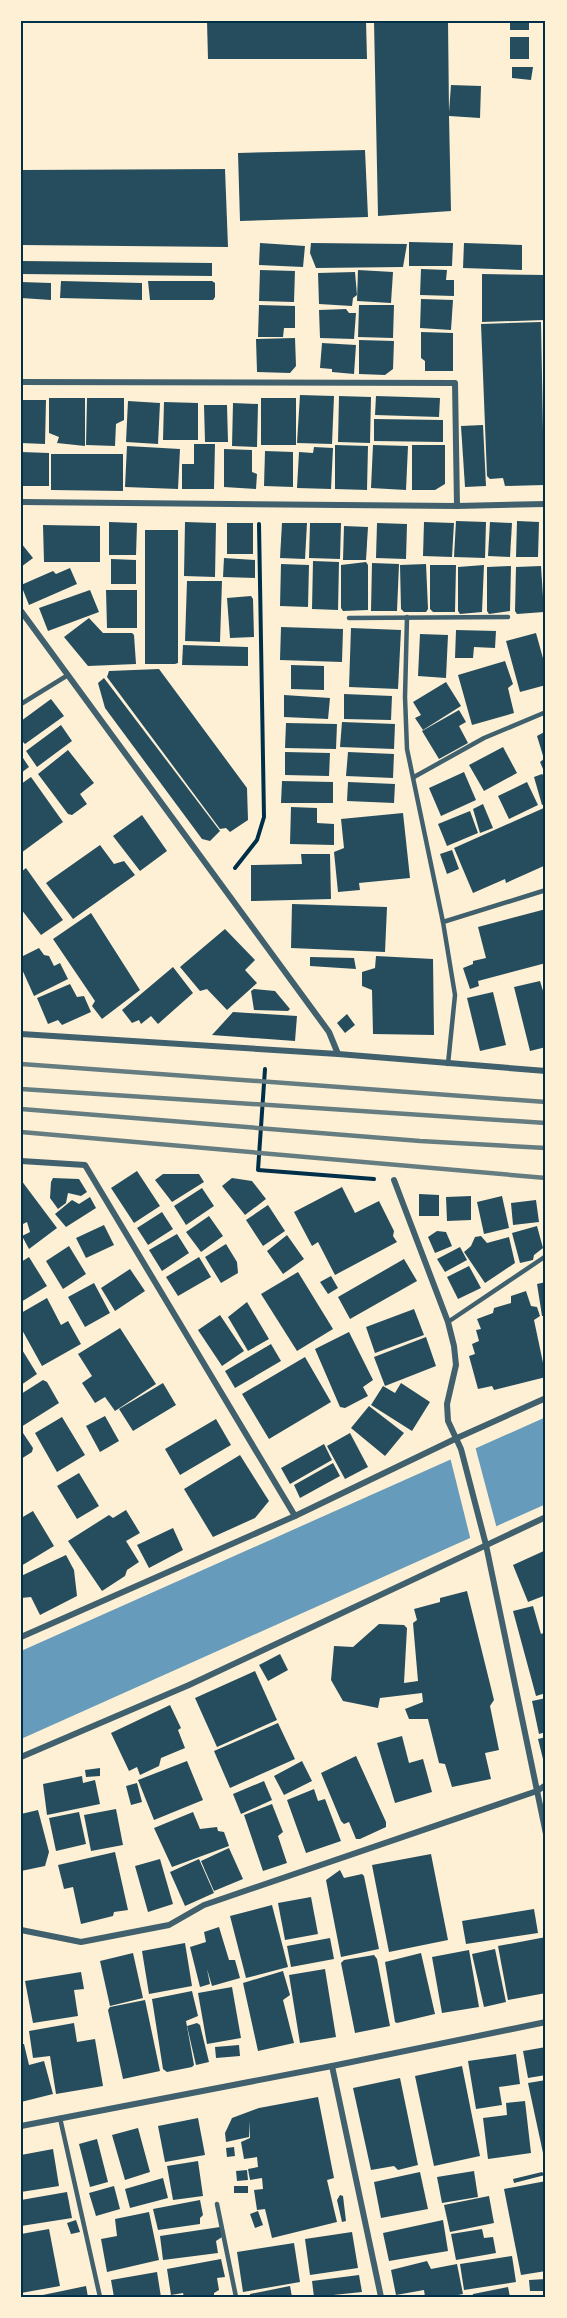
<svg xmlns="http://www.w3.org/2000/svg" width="567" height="2318" font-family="'Noto Serif',serif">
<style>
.water{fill:#669bbc}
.pier{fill:#fdf0d5}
.building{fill:#264d5e}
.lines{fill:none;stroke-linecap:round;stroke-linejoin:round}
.path{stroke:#003049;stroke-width:4}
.service{stroke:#3f606c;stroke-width:4.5}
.minor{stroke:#3f606c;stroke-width:6}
.rail{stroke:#657d81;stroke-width:4.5}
.neatline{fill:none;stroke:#003049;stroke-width:2}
</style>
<rect width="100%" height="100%" fill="#fdf0d5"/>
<polygon class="water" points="546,1417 546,1504 21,1739 21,1651"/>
<polygon class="pier" points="475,1446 497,1529 471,1541 450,1457"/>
<g class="building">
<polygon points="207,21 366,21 367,59 208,59"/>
<polygon points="374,21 448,21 449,112 451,85 481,86 480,118 449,116 451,211 378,216"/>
<rect x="510" y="21" width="19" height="9"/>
<rect x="510" y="37" width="19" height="22"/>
<polygon points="512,67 533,67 531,80 512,78"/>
<polygon points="365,150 368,217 240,221 238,153"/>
<polygon points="225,169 228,247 21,245 21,170"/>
<polygon points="409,242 453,243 452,266 409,266"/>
<polygon points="260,243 305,246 303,267 259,265"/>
<polygon points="311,243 407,244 403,267 316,268 310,253"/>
<polygon points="464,243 522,245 522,270 463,268"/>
<polygon points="21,261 212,263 212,276 21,274"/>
<polygon points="421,269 447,270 446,280 454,280 454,296 420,295"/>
<polygon points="260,270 295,271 294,302 259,301"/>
<polygon points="358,270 393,272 391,303 357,301"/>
<polygon points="355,272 357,295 353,298 352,306 319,304 318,273"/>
<polygon points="482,274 544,275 545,320 482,322"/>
<polygon points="61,281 142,283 142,300 60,298"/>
<polygon points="148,281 212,281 215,283 215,297 213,300 150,300"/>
<polygon points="21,282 51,283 51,300 21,298"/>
<polygon points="421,299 453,300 451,330 420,328"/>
<polygon points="259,305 295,306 295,328 284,328 283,337 258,337"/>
<polygon points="359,305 394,305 393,338 358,337"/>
<polygon points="346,309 349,313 356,313 354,339 320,338 319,310"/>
<polygon points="541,322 544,485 505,486 503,478 490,479 487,476 481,324"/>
<polygon points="421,332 453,333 453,371 425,371 425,361 421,358"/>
<polygon points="295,338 296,366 290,373 257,372 256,339"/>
<polygon points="359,340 394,341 393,369 385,375 359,374"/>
<polygon points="322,343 356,345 354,374 332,372 332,369 320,368"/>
<polygon points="300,395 334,396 332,444 297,443"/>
<polygon points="339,396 371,397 370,443 338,442"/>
<polygon points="376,396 440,398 439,417 375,415"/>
<polygon points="49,398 85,398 85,446 57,443 59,437 49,433"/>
<polygon points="87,398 124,398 124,420 116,424 115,446 86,445"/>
<rect x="261" y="398" width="35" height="47"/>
<polygon points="21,400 46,400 45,444 21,443"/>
<polygon points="128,401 160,403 158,444 126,442"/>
<polygon points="164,402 198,403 198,440 163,440"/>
<polygon points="233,403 258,404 257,447 232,446"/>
<polygon points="204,405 227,405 228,442 205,442"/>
<polygon points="374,419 443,420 443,442 374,441"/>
<polygon points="483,425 486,486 465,487 461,426"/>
<polygon points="194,444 215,444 214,489 182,489 182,464 194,464"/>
<polygon points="335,445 368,446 367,490 335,489"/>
<polygon points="373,445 408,446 406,490 371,488"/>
<polygon points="412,445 445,445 445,484 435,490 412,490"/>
<polygon points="127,446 180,449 178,489 125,487"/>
<polygon points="314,447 333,448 331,489 297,488 299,452 313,453"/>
<polygon points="224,449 252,450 252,472 257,474 256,489 224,487"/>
<polygon points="265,451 293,452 293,487 264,486"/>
<polygon points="21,452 49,453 49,486 21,486"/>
<polygon points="51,454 123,454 123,491 51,490"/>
<polygon points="456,521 486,522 485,558 454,557"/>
<polygon points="517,521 539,522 538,557 516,557"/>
<polygon points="109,522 137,523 136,555 109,555"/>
<polygon points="185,522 216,523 215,577 184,576"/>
<polygon points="424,522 454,523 452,557 423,556"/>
<polygon points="490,522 512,523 510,557 488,556"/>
<rect x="227" y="523" width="26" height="31"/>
<polygon points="282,523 307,523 305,559 280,558"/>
<polygon points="310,523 341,523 340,559 309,558"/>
<polygon points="377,523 407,524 406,559 376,558"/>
<polygon points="43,525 100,526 100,562 44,562"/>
<polygon points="344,526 368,527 366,560 343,560"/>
<polygon points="145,530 178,530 178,663 175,664 145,664"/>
<polygon points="21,543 33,558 21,567"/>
<polygon points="224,558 255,560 255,578 223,577"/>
<polygon points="111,559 136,560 136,584 111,584"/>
<polygon points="313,561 339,562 338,610 312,609"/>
<polygon points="366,562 368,565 368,610 343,611 341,608 341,565"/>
<polygon points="372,563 399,564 397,611 371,611"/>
<polygon points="281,564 309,565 308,607 280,606"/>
<polygon points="426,564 428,609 426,612 404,612 401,609 400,565"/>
<polygon points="430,565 456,565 455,612 433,612 430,609"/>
<polygon points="484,565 482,612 460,614 458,611 458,567"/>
<polygon points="511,566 510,611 489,614 487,611 487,567"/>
<polygon points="541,566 544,612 517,614 515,611 516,567"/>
<polygon points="70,568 77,584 29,605 21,585 53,571 56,574"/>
<polygon points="187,581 222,581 220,642 185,641"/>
<polygon points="90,590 99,612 48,631 39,608"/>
<polygon points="106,590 137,590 137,628 107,628"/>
<polygon points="251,596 253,599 254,637 230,638 227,598"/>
<polygon points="89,618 103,633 132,633 134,635 136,664 88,666 64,637"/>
<polygon points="281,627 343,629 342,662 280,660"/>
<polygon points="351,628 401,630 398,689 349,687"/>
<polygon points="456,630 496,631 495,648 474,647 473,658 455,658"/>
<polygon points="536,633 546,669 546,685 520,692 506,641"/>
<polygon points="420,634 448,635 446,678 418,676"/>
<polygon points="183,645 248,647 248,666 182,665"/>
<polygon points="505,661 513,684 508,688 514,713 472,725 458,675"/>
<polygon points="291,665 324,666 324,690 291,689"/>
<polygon points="159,669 247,788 248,820 230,832 226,828 220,829 107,677 109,671"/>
<polygon points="104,678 220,831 210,841 202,839 105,708 98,683"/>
<polygon points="446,682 461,706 423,730 415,718 421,715 413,702"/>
<polygon points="344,694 392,696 391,720 344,719"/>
<polygon points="284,695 330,698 328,719 284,717"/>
<polygon points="51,699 64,716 25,744 21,740 21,721"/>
<polygon points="459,710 466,722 459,726 468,743 439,759 422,731"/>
<polygon points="342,722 395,724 394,749 340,747"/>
<polygon points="286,723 337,724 336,749 285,748"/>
<polygon points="61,725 72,741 37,767 26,751"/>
<polygon points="546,731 546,776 540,762 544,759 537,736"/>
<polygon points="503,747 517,773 484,791 469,765"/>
<polygon points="68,750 94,783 80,794 87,804 72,815 68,814 38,774"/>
<polygon points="285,752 330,753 329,776 285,775"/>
<polygon points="348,752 394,754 393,778 346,776"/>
<polygon points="21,755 29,767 21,773"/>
<polygon points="464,772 476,800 441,816 429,788"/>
<polygon points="542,774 546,778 546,804 542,805 534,777"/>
<polygon points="31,777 63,822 21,853 21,784"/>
<polygon points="282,781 333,782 333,803 281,803"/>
<polygon points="348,782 395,784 394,803 347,801"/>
<polygon points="527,782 538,805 509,819 498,796"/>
<polygon points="483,804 493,828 480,833 473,809"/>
<polygon points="291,807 317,808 317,823 334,824 334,845 290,844"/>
<polygon points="546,807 546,865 506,883 505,879 473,893 454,848"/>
<polygon points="470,811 478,833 447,846 438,824"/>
<polygon points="403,813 410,878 359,883 360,890 338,892 334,852 344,848 341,819"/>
<polygon points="142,815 167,851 140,871 113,836"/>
<polygon points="100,845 114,864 124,861 135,875 73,919 46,883"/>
<polygon points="452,850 459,869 447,874 440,854"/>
<polygon points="301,854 330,854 331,899 251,901 251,865 302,864"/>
<polygon points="26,868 63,920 41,935 21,909 21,872"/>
<polygon points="292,904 387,907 385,952 291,948"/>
<polygon points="546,909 546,963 478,981 479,986 470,989 463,968 473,964 473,961 486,958 478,927"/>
<polygon points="91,913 140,990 102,1019 92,1006 95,1001 53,939"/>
<polygon points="225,929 255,960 245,970 257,983 227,1010 207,989 200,991 180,967"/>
<polygon points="39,948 44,955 49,956 54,966 60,963 68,979 34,996 21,967 21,957"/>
<polygon points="376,956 433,959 434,1035 373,1034 372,990 362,986 362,972 375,968"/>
<polygon points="310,957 354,958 356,969 310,966"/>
<polygon points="173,967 193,993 158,1024 151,1016 141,1024 139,1020 132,1023 122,1010"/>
<polygon points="540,981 544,994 546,993 546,1047 530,1051 514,987"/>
<polygon points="70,984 77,997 84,996 91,1012 62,1025 58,1020 48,1024 37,998"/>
<polygon points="254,989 275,991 290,1009 288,1011 254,1010 251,991"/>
<polygon points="493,992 506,1045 480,1051 467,998"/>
<polygon points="233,1012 297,1016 295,1041 212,1035"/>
<polygon points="347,1014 355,1025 345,1033 337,1023"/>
<polygon points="137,1171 160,1206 134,1223 111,1188"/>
<polygon points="163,1174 199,1174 204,1182 172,1202 155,1180"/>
<polygon points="53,1178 79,1179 87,1192 81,1196 68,1193 66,1203 58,1209 50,1198 51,1182"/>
<polygon points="232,1178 252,1181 266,1199 245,1215 222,1186"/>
<polygon points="21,1180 57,1228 29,1249 22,1236 30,1232 27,1222 21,1225"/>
<polygon points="342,1187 355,1213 379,1201 394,1231 393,1236 397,1242 335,1275 318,1242 312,1246 294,1212"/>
<polygon points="202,1188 214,1206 186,1225 174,1206"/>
<polygon points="419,1194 439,1195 439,1216 419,1216"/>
<polygon points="471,1196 471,1220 447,1221 446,1197"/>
<polygon points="502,1196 509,1228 484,1234 477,1202"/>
<polygon points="90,1197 96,1208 66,1227 55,1214 72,1200 79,1204"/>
<polygon points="536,1200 539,1222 513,1225 511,1203"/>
<polygon points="268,1205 285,1231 263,1246 246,1220"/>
<polygon points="162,1212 173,1229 148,1245 137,1228"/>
<polygon points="209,1216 223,1236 201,1252 186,1232"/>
<polygon points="104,1225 114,1245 86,1258 76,1238"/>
<polygon points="537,1226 543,1248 534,1255 533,1260 520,1263 512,1233"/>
<polygon points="437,1231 446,1232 452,1246 435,1253 428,1237"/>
<polygon points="177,1234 189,1253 162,1271 149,1250"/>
<polygon points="287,1235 304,1259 283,1274 267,1251"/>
<polygon points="481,1236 487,1243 509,1237 515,1263 485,1283 464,1252 471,1246 475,1237"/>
<polygon points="226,1244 237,1262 238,1273 221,1283 205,1257"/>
<polygon points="69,1246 86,1274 63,1289 46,1261"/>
<polygon points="460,1247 467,1260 445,1272 437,1259"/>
<polygon points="29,1257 47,1286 21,1302 21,1262"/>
<polygon points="199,1257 211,1277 178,1296 166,1277"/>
<polygon points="404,1259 417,1281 350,1319 338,1297"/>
<polygon points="469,1266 481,1288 458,1299 447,1277"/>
<polygon points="130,1269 145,1291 115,1311 101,1288"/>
<polygon points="298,1272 333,1329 297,1351 261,1294"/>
<polygon points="331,1276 338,1288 328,1294 320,1282"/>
<polygon points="546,1282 546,1316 542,1316 537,1284"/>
<polygon points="94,1283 110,1313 85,1327 68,1297"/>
<polygon points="526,1291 531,1306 537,1307 540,1316 534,1320 546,1377 494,1390 492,1386 478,1389 469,1356 475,1354 472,1344 479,1341 476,1330 481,1329 477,1319 493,1313 494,1308 511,1303 511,1296"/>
<polygon points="47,1298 61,1325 68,1321 81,1344 42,1366 21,1328 21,1313"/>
<polygon points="247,1302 269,1339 248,1351 228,1317"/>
<polygon points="414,1309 424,1335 375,1353 366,1327"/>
<polygon points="220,1315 244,1351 222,1366 198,1330"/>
<polygon points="120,1328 156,1384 115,1411 105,1397 95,1403 82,1383 92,1376 78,1354"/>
<polygon points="349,1332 373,1380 363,1387 368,1396 345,1408 340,1407 315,1349"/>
<polygon points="426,1337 436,1366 385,1386 374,1357"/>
<polygon points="271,1344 281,1361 235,1388 225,1371"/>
<polygon points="21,1348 37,1374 21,1385"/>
<polygon points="305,1357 331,1402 269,1439 242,1394"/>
<polygon points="43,1380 47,1382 59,1403 21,1427 21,1394"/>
<polygon points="163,1383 176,1405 133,1431 119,1409"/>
<polygon points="401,1383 430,1402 412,1431 371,1405 383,1386 395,1393"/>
<polygon points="369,1406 404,1433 385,1456 351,1428"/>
<polygon points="105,1416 119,1441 100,1452 86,1426"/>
<polygon points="62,1417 85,1455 57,1472 35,1433"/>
<polygon points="216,1419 231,1445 180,1475 165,1449"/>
<polygon points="21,1430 33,1448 32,1452 21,1459"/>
<polygon points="350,1433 368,1467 345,1479 327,1446"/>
<polygon points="324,1444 332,1460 290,1484 281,1468"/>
<polygon points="240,1455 269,1501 255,1518 213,1537 184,1489"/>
<polygon points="333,1463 340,1476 300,1498 294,1485"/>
<polygon points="79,1473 99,1506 77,1519 57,1486"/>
<polygon points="126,1510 140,1533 126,1541 139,1562 127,1570 125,1576 102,1591 68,1541 109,1515 113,1518"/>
<polygon points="33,1511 54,1546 21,1566 21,1518"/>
<polygon points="173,1528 183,1550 149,1568 137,1545"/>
<polygon points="546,1550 546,1595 528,1602 513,1565"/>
<polygon points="66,1555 74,1570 77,1596 40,1615 31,1597 21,1598 21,1576"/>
<polygon points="467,1591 494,1700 490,1706 499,1750 485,1753 491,1779 452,1787 445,1764 439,1763 428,1719 409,1719 405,1709 423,1702 422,1693 380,1698 378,1708 343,1701 331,1680 334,1646 353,1647 379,1624 404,1625 407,1628 404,1683 418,1681 413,1623 417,1620 414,1609 440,1602 440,1598"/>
<polygon points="533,1606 541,1634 546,1632 546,1693 536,1696 513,1611"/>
<polygon points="280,1654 288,1670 268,1681 259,1665"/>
<polygon points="255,1671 277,1720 217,1747 195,1698"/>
<polygon points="546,1698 546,1732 539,1734 532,1701"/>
<polygon points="170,1705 181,1728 178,1730 185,1748 161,1758 159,1766 140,1775 137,1767 129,1771 111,1733"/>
<polygon points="278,1723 295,1759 230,1788 214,1751"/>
<polygon points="402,1736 409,1763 423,1759 432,1792 395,1803 377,1743"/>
<polygon points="546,1737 546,1767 545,1767 538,1739"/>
<polygon points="356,1756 386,1822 386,1827 360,1839 356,1839 349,1822 344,1824 341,1821 321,1773"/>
<polygon points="187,1761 203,1800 154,1820 138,1780"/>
<polygon points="302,1761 312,1781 284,1795 274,1776"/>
<polygon points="100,1768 100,1776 86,1777 85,1770"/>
<polygon points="82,1776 83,1783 95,1780 100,1804 47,1815 43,1784"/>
<polygon points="264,1781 272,1800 241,1814 233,1794"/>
<polygon points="137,1783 142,1802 131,1805 126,1786"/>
<polygon points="314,1789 318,1801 325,1799 341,1841 306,1853 287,1800"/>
<polygon points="272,1804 283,1832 278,1836 287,1863 263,1871 244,1815"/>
<polygon points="116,1809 123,1845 91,1851 84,1815"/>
<polygon points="38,1810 49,1852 45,1866 21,1871 21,1814"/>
<polygon points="79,1812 86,1844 56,1851 49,1818"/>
<polygon points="193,1812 200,1829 217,1827 218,1831 224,1832 229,1846 172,1867 154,1828"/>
<polygon points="229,1848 243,1879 214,1891 201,1861"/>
<polygon points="115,1852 128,1910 114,1912 113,1916 81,1924 73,1887 64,1889 58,1865"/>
<polygon points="431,1854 448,1940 389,1952 372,1865"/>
<polygon points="160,1859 173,1904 148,1912 135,1866"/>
<polygon points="199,1859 214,1893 185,1906 170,1872"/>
<polygon points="340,1870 344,1878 362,1874 364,1876 379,1949 341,1957 326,1880"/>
<polygon points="311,1897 318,1934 285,1940 278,1903"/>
<polygon points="272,1905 288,1967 246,1978 230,1916"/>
<polygon points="534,1909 538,1933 466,1944 462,1921"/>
<polygon points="219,1927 229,1960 235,1960 240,1978 212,1986 207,1969 210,1984 200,1987 190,1947 206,1942 204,1932"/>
<polygon points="546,1937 546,1993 508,2000 498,1946"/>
<polygon points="330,1938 334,1959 291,1967 287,1946"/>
<polygon points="185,1943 192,1986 149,1994 142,1951"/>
<polygon points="495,1949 506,2002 484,2007 472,1954"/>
<polygon points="469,1950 479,2007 442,2013 432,1957"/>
<polygon points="133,1953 143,1998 110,2006 100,1961"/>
<polygon points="421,1953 435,2014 397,2023 395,2022 385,1962"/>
<polygon points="374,1955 377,1959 390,2026 355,2033 341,1963 344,1960"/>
<polygon points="325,1969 336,2037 300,2043 289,1975"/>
<polygon points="283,1971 290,1995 283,2000 294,2043 258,2051 243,1983"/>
<polygon points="81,1972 84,1989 74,1990 78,2016 33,2023 25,1981"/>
<polygon points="232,1987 241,2038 207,2044 198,1993"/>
<polygon points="192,1991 198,2016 186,2021 194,2065 192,2067 167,2072 163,2069 152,1999"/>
<polygon points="145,2000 160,2071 123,2079 108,2010 110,2007"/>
<polygon points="74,2023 77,2042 95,2039 103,2086 56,2094 50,2056 33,2058 29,2031"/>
<polygon points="197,2023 200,2025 209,2062 196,2065 187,2026"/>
<polygon points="21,2044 24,2044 29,2065 44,2061 53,2094 21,2102"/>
<polygon points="239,2045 240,2056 216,2058 215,2047"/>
<polygon points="546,2047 546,2075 528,2078 523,2051"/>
<polygon points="516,2054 520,2084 499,2087 502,2105 476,2109 468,2061"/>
<polygon points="462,2066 480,2156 434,2166 415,2076"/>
<polygon points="400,2078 418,2165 398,2170 394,2166 371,2170 353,2088"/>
<polygon points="546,2080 546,2153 543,2153 528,2083"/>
<polygon points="318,2097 334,2178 327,2180 337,2222 272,2238 265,2209 257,2210 254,2190 263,2189 262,2178 250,2180 248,2169 258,2167 257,2157 244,2159 241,2142 250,2138 249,2121 249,2137 226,2142 225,2133 232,2118 259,2108"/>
<polygon points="525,2101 531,2153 488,2159 483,2118 507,2115 506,2103"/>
<polygon points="198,2118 205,2155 165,2162 158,2126"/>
<polygon points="138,2128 150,2172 125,2180 112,2135"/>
<polygon points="97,2139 108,2182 90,2187 79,2144"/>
<polygon points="234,2147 235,2156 227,2157 226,2148"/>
<polygon points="53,2149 59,2186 21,2192 21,2155"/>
<polygon points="198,2161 203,2196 173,2200 167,2166"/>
<polygon points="247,2170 248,2180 237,2181 236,2171"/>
<polygon points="474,2171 478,2197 442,2203 437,2177"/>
<polygon points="420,2172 428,2209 381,2218 374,2182"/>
<polygon points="542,2172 545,2175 514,2183 513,2179"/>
<polygon points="163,2178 168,2198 130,2208 125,2189"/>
<polygon points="546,2181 546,2271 521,2275 504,2189"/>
<polygon points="114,2186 120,2209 96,2216 89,2193"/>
<rect x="234" y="2186" width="14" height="7"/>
<polygon points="67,2192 72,2218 21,2226 21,2200"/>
<polygon points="340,2195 343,2196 346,2221 342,2222 337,2200"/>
<polygon points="489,2196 494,2223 450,2232 444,2205"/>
<polygon points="200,2200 203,2215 200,2218 200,2224 158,2230 153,2209"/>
<polygon points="258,2211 263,2225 255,2228 250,2214"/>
<polygon points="149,2212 159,2260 107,2272 101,2239 117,2236 115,2219"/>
<polygon points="76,2220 80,2232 71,2234 67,2223"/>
<polygon points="443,2220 448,2251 389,2261 383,2233"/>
<polygon points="220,2227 222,2237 216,2241 218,2253 163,2260 160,2236"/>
<polygon points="49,2229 60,2286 21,2293 21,2234"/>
<polygon points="482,2229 484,2238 493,2237 496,2253 456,2260 451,2234"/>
<polygon points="352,2232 358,2268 310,2275 305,2239"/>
<polygon points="294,2243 300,2282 243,2292 237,2252"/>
<polygon points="512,2256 516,2282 464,2290 460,2264"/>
<polygon points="221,2259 225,2277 217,2278 219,2290 214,2293 214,2297 184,2297 183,2293 171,2295 167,2269"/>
<polygon points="427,2261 431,2269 457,2264 463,2294 448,2297 425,2297 424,2290 396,2295 391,2270"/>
<polygon points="157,2272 161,2297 114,2297 111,2280"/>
<polygon points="359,2275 362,2292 314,2297 312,2281"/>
<polygon points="546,2279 546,2291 530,2291 529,2280"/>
<polygon points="86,2286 88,2297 38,2297 38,2296"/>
<polygon points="290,2286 292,2297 250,2297 250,2294"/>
<polygon points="508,2287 510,2297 472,2297 473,2294"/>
</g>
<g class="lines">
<g class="path">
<polyline points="235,868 257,840 264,817 259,524"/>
<polyline points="265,1069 258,1170 374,1179"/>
</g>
<g class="service">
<polyline points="407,617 405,697 407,749 443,922"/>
<polyline points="349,618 508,617"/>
<polyline points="21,704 68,675"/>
<polyline points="414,777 484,738 546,712"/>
<polyline points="448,1064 455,995 443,922 546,890"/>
<polyline points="448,1322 546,1256"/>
<polyline points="60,2118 100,2297"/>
<polyline points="217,2204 236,2297"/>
</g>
<g class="minor">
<polyline points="21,382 455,383 457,506"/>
<polyline points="21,502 457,506 546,504"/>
<polyline points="21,611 329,1032 338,1054"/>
<polyline points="21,1034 338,1054 546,1071"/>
<polyline points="21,1161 85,1165 295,1516"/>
<polyline points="394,1180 448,1322 454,1346 456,1365 447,1404 448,1421 461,1449 486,1545 546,1834"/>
<polyline points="21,1637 295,1516 457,1438 546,1398"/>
<polyline points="21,1757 189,1685 546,1517"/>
<polyline points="21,1930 81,1942 169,1925 204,1905 537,1791 546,1785"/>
<polyline points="332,2066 381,2297"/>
<polyline points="21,2126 332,2066 546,2022"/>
</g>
<g class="rail">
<polyline points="21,1064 546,1102"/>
<polyline points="21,1089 546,1123"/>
<polyline points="21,1109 420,1141 546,1148"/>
<polyline points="21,1132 546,1178"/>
</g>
</g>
<rect width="567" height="2318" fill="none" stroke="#fdf0d5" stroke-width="45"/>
<rect x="22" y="22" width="522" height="2274" class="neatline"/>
</svg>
